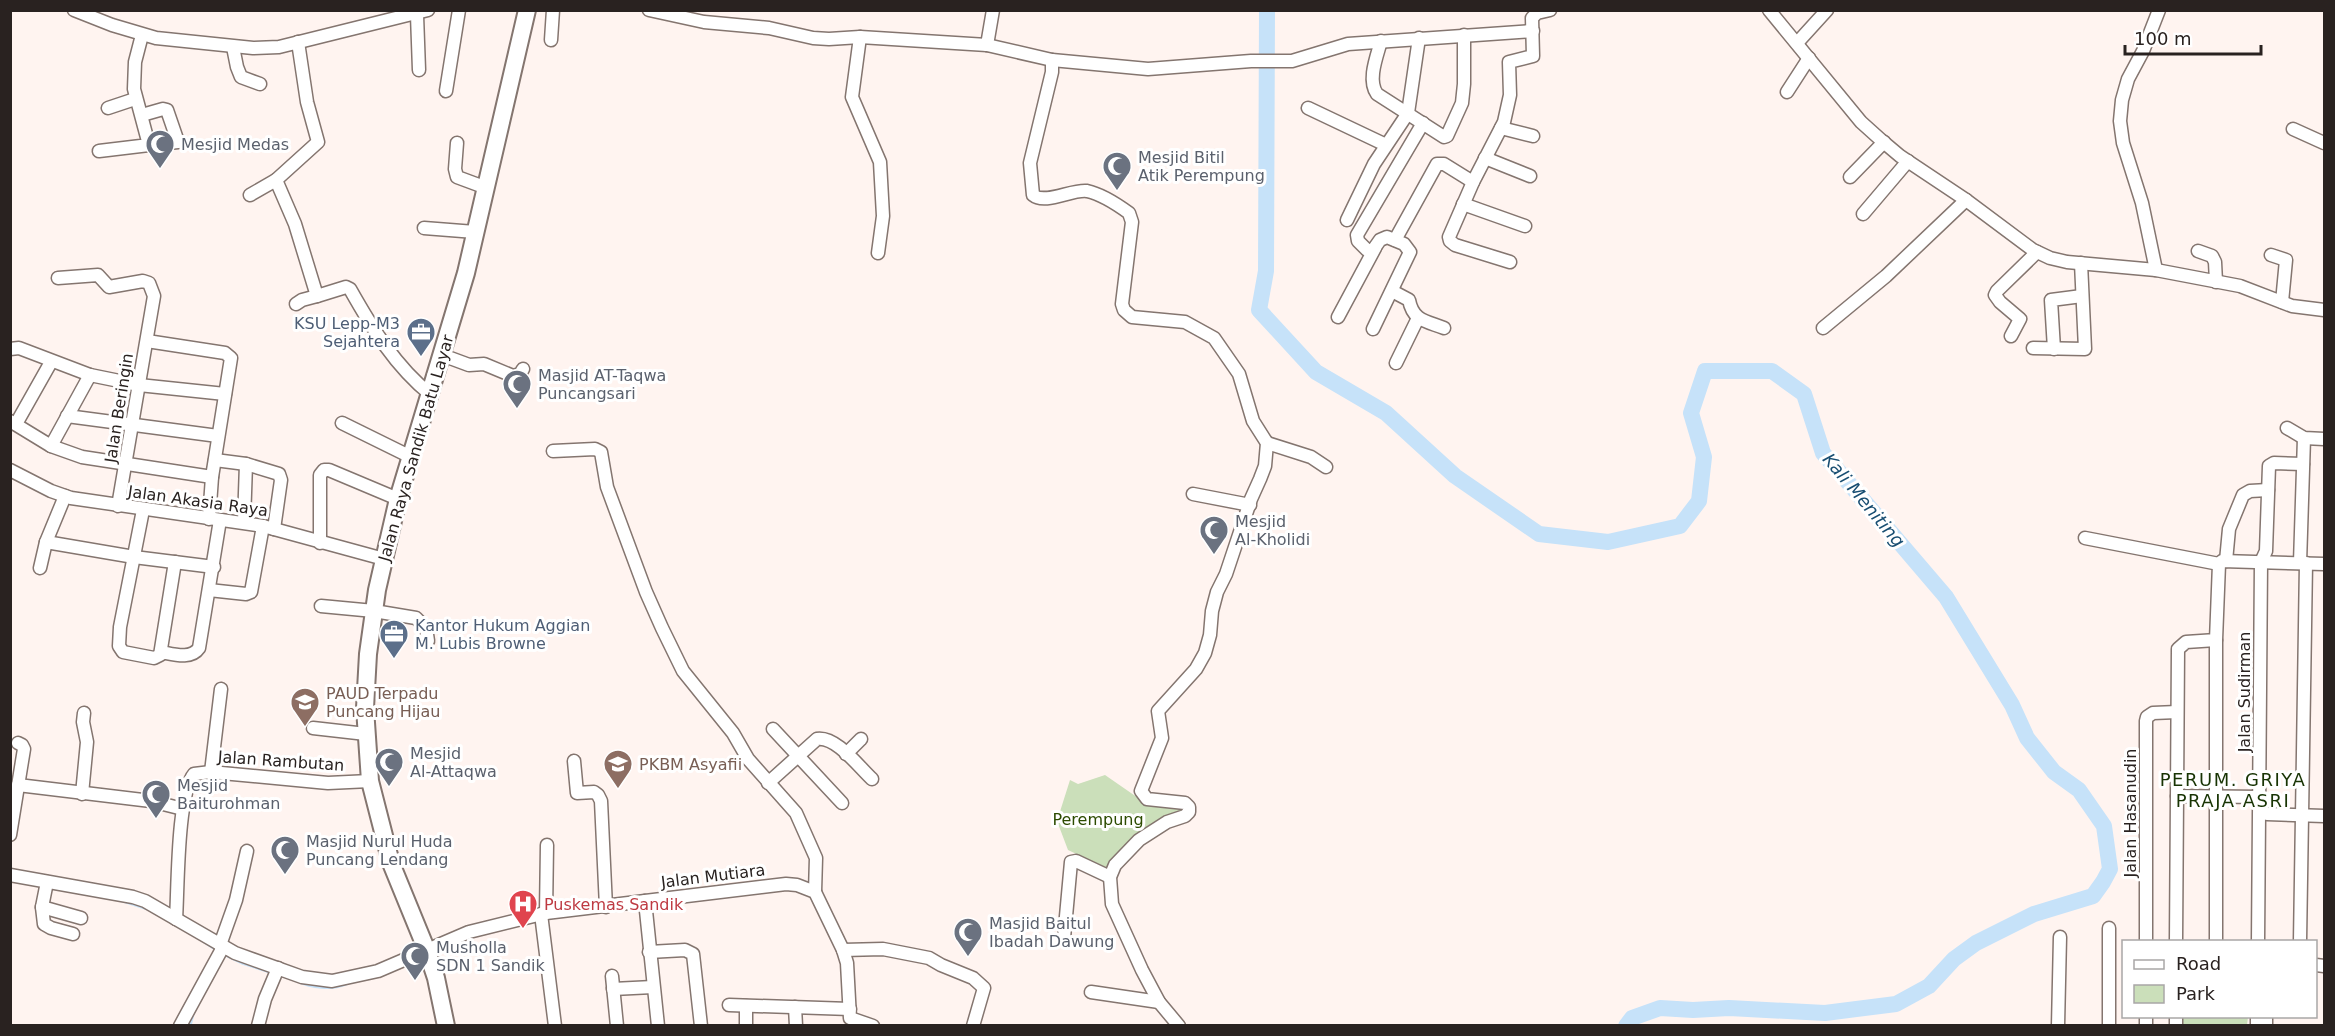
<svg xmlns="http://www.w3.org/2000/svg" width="2335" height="1036" font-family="'DejaVu Sans',sans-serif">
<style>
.green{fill:#cbdfba}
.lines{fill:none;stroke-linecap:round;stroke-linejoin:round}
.stream{stroke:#c6e2f9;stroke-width:3}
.river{stroke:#c6e2f9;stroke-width:16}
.minor-casing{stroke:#84756f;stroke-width:15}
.major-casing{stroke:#84756f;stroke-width:20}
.minor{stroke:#fff;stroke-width:12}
.major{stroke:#fff;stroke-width:16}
.labels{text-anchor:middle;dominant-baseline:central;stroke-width:6;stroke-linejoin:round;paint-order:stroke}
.worship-label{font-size:16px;fill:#5b616d;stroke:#fff;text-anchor:start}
.service-label{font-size:16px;fill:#4e5e75;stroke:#fff;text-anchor:end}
.street-label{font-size:16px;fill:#292220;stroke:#fff}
.education-label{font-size:16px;fill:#785e54;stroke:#fff;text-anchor:start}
.park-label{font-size:16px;fill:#2c4b00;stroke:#fff}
.health-label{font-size:16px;fill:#be3a42;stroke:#fff;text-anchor:start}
.water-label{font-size:18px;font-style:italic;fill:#184e72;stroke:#fff}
.neighbourhood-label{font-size:18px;letter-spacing:1.5px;fill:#183404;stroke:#fff}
</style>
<rect width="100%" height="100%" fill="#fff4f0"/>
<g class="green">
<polygon points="1105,775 1144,802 1181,806 1185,811 1152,824 1134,837 1108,869 1068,850 1057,821 1070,780 1078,784"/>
<polygon points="2181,1017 2248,1017 2247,1025 2181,1026"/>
</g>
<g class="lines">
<g class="stream">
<polyline points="120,900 148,909"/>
<polyline points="203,941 218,951"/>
<polyline points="223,954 242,963 270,972"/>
<path d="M297,981C312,988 331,990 346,984"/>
<polyline points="190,1026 194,1010"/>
</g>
<polyline class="river" points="1267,10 1266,271 1259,310 1316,372 1386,413 1455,476 1539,534 1608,542 1680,526 1699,501 1704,457 1691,413 1705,371 1772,371 1804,394 1823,453 1946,597 2012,705 2027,738 2054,772 2079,790 2104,826 2110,869 2103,882 2093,896 2034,914 1976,943 1954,959 1929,986 1896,1004 1825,1013 1729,1008 1693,1010 1660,1008 1632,1018 1626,1026"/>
<g class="minor-casing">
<g id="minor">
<polyline points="74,10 112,25 156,38 253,48 279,47 428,10"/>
<path d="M649,10L704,22L769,28L813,38L829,39L860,37L987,45L1052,60V72L1030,163L1033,195C1045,205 1072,189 1087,191C1101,194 1118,205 1129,213L1132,222L1122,304L1124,310L1132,317L1185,322L1214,338L1239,374L1253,421L1267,443L1265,466L1260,479L1251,499L1226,574L1217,592L1212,611L1210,635L1205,653L1196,669L1158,711L1162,738L1141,791L1147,799L1185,803L1189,807V812L1185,816L1167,822L1139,840L1115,865L1110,877L1112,904L1142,970L1159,1002L1179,1026"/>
<polyline points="1769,10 1861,122 1881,140 1900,156 1966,200 2033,250 2050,258 2067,262 2156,270 2240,286 2292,306 2324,310"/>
<polyline points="417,15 419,70"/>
<polyline points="860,37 852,97 880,162 883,216 878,253"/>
<polyline points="551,40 553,10"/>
<path d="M1381,41C1377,56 1367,80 1377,94L1444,137L1447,136L1462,103L1464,84V35"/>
<path d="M298,42L307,102L318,142L276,180L295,224L317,296L346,287L350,289C372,328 395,366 431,395"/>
<polyline points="1797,43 1827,10"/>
<polyline points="987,45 993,10"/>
<polyline points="233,47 237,67 241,77 260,84"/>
<polyline points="1052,60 1148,69 1251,61 1292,61 1348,44 1533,31"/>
<polyline points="446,91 459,10"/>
<polyline points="1787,92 1809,58"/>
<polyline points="108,108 135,99"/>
<polyline points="1308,108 1386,145"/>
<polyline points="142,115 163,109 167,110 178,142 149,145"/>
<polyline points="1501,128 1533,136"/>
<polyline points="2293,129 2324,143"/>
<polyline points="457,143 455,169 457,177 484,187"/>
<polyline points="99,151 149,145 134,89 135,62 142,35"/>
<polyline points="1485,158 1530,176"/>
<polyline points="1850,177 1884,142"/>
<polyline points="250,195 276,180"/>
<polyline points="1463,204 1525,226"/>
<polyline points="1863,214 1908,161"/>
<polyline points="1347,220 1374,164 1408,113 1419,38"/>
<polyline points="424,228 475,232"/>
<polyline points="1395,240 1437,164 1444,164 1473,182"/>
<polyline points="2198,251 2212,256 2215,262 2216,282"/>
<polyline points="2271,255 2286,260 2282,302"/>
<polyline points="1510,262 1455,245 1450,241 1449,237 1473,182 1504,122 1510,95 1509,62 1533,56 1532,18 1537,13 1550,10"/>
<polyline points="2156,270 2142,203 2123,143 2120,121 2122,100 2128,79 2143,51 2159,10"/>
<polyline points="58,278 98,275 109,287 143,281 149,283 154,296 118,506"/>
<path d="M1392,291L1409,300C1413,321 1426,321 1444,328"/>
<polyline points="296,304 302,300 317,296"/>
<polyline points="1338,317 1375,248"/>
<polyline points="1823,328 1886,276 1966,200"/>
<polyline points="1373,329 1410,252 1404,244 1387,237 1380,240 1373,250 1367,250 1358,241 1357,235 1423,123"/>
<polyline points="2011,336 2020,319 2000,302 1995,295 1997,291 2037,252"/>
<polyline points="147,341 225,353 231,358 212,477 209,519"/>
<polyline points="2033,348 2085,349 2081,263"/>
<polyline points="10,349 19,348 90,375 139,385 225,394"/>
<polyline points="2054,349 2051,300 2082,296"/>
<polyline points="442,355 469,365 484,364 513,376 520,374 523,369"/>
<polyline points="1396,363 1418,318"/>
<polyline points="67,416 218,436"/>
<polyline points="10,421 51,446 82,457 212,477"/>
<polyline points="342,423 411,457"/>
<polyline points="16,424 51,362"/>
<polyline points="2287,428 2304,438 2324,439"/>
<polyline points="1267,443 1311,457 1326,467"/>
<polyline points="51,446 90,375"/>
<polyline points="553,451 595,449 601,452 607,487 646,592 662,628 683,671 733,733 748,759 796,813 816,858 815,892"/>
<polyline points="215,460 246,464 279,474 281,480 274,529"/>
<polyline points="10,470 51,491 71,498 263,526 384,559"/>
<polyline points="1193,494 1250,505"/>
<polyline points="143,510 120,627 119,646 123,652 154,658 160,655 175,562"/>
<polyline points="244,522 246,464"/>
<polyline points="2085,538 2219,564"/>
<polyline points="46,542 134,557 214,567"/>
<polyline points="320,543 320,475 324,470 329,470 398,499"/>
<polyline points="2226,561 2229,529 2243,495 2250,491 2268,490"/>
<polyline points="2300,563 2304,438"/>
<polyline points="40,568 46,542 65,496"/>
<polyline points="209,590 246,594 251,592 263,526"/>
<polyline points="321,606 374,611 416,618 426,628 428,641"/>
<polyline points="2216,640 2216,942"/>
<path d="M161,652C173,654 191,660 199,648L220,520"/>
<polyline points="313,728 366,734"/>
<polyline points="773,729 842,803"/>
<polyline points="846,754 861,739"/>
<polyline points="574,761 577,793 594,792 598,795 601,801 606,907"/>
<polyline points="211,772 221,689"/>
<path d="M768,783L817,739C836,736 858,766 872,779"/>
<polyline points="18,785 151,801 183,809"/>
<polyline points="82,794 87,742 83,722 84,713"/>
<polyline points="2177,796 2259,797"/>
<polyline points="2267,814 2324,816"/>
<polyline points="10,835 24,749 22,745 18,743"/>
<polyline points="10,875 133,897 145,901 235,953 302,977 332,981 378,971 469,932 546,913 786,884 797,885 815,892 843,950 847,963 850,1018 873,1026"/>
<polyline points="47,882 42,907 44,924 51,928 73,934"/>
<polyline points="645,901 658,1026"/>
<polyline points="42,907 81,918"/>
<polyline points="546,913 547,845"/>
<polyline points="541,914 555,1026"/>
<path d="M176,919C178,890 177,794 194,774L211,772L328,783L370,781"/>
<polyline points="2109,928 2109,1026"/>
<polyline points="1064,938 1071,862 1076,861 1110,877"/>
<polyline points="2146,942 2146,721 2147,717 2153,713 2177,712"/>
<polyline points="2176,942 2178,649 2186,642 2216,640 2219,564 2222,561 2324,564"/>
<polyline points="2258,942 2261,562 2266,551 2269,466 2274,463 2303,464"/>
<polyline points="2300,942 2306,563"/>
<polyline points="220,945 236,900 247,851"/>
<polyline points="843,950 883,949 929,958 941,965 973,978 984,988 973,1026"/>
<polyline points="649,952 685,950 693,954 701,1026"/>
<polyline points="2316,965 2324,966"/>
<polyline points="612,976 617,1026"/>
<polyline points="613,989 653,987"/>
<polyline points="1091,992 1159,1002"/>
<polyline points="729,1005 850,1009"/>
<polyline points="746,1006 746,1026"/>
<polyline points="795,1007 796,1026"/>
<polyline points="2266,1016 2266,1026"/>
<polyline points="180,1026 223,947"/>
<polyline points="258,1026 265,999 278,968"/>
<polyline points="2058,1026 2060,937"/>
<polyline points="2146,1026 2146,1016"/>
<polyline points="2176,1026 2176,1016"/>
<polyline points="2257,1026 2257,1016"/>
</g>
</g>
<g class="major-casing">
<polyline id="major" points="446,1026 436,978 427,951 391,863 370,781 365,708 368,654 377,590 398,499 466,273 527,10"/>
</g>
<use href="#minor" class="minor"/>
<use href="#major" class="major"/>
</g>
<defs>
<g id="mosque-pin" transform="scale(1.5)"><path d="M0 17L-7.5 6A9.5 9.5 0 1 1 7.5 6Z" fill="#6b7280" stroke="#fff"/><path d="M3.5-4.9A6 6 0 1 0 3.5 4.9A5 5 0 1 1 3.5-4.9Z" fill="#fff"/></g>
<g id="office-pin" transform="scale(1.5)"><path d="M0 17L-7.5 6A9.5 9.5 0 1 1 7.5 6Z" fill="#5c6f8a" stroke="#fff"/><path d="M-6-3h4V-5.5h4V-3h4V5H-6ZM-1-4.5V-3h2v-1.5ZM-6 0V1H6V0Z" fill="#fff"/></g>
<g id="school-pin" transform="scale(1.5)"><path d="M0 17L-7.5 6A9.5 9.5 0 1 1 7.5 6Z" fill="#8d6e63" stroke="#fff"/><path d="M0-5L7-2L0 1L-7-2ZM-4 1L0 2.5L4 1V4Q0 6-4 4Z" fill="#fff"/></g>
<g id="hospital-pin" transform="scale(1.5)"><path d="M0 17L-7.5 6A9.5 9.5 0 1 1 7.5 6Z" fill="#e0444e" stroke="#fff"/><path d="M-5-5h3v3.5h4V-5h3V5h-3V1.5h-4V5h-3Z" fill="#fff"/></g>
</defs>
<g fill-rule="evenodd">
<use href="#mosque-pin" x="160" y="144"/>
<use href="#mosque-pin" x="1117" y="166"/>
<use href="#office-pin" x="421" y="332"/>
<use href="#mosque-pin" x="517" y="384"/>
<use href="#mosque-pin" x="1214" y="530"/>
<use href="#office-pin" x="394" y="634"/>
<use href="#school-pin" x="305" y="702"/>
<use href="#mosque-pin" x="389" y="762"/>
<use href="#school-pin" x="618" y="764"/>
<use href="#mosque-pin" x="156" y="794"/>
<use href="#mosque-pin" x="285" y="850"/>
<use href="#hospital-pin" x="523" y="904"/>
<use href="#mosque-pin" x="968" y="932"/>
<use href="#mosque-pin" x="415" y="956"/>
</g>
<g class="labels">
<g class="worship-label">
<text x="181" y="144">Mesjid Medas</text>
<text x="1138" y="157">Mesjid Bitil<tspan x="1138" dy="18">Atik Perempung</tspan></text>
<text x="538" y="375">Masjid AT-Taqwa<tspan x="538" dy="18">Puncangsari</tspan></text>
<text x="1235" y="521">Mesjid<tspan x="1235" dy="18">Al-Kholidi</tspan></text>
<text x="410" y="753">Mesjid<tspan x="410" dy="18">Al-Attaqwa</tspan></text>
<text x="177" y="785">Mesjid<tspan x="177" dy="18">Baiturohman</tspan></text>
<text x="306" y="841">Masjid Nurul Huda<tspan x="306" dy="18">Puncang Lendang</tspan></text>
<text x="989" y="923">Masjid Baitul<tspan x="989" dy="18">Ibadah Dawung</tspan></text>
<text x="436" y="947">Musholla<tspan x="436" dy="18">SDN 1 Sandik</tspan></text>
</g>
<g class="service-label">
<text x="400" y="323">KSU Lepp-M3<tspan x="400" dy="18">Sejahtera</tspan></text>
<text x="415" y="625" text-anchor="start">Kantor Hukum Aggian<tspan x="415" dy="18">M. Lubis Browne</tspan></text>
</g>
<g class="street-label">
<text transform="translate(119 408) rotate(-81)">Jalan Beringin</text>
<text transform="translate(416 448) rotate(-74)">Jalan Raya Sandik Batu Layar</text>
<text transform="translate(198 501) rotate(8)">Jalan Akasia Raya</text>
<text transform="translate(2244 692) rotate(-90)">Jalan Sudirman</text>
<text transform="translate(281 761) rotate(4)">Jalan Rambutan</text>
<text transform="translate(2130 813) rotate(-90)">Jalan Hasanudin</text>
<text transform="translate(713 876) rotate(-7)">Jalan Mutiara</text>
</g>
<g class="education-label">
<text x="326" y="693">PAUD Terpadu<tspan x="326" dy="18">Puncang Hijau</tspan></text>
<text x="639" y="764">PKBM Asyafii</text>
</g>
<g class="park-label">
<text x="1098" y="819">Perempung</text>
</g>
<g class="health-label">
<text x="544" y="904">Puskemas Sandik</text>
</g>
<g class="water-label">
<text transform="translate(1864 500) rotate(50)">Kali Meniting</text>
</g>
<g class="neighbourhood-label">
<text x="2233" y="779">PERUM. GRIYA<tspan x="2233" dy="21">PRAJA ASRI</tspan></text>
</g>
</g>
<rect width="2335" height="1036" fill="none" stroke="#292220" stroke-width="24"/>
<rect x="2122" y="940" width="195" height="78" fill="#ffffff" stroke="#a9a7a6" stroke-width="1.5"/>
<rect x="2134" y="960" width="30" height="9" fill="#ffffff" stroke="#a9a7a6" stroke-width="1.5"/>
<text x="2176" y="970" font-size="18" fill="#292220">Road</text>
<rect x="2134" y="985" width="30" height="18" fill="#cbdfba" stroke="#a9a7a6" stroke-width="1.5"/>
<text x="2176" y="1000" font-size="18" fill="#292220">Park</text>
<path d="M2125 45v9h136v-9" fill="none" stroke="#292220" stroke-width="3"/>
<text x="2134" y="45" font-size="18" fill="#292220" stroke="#ffffff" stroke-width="4.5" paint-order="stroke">100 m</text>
</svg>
